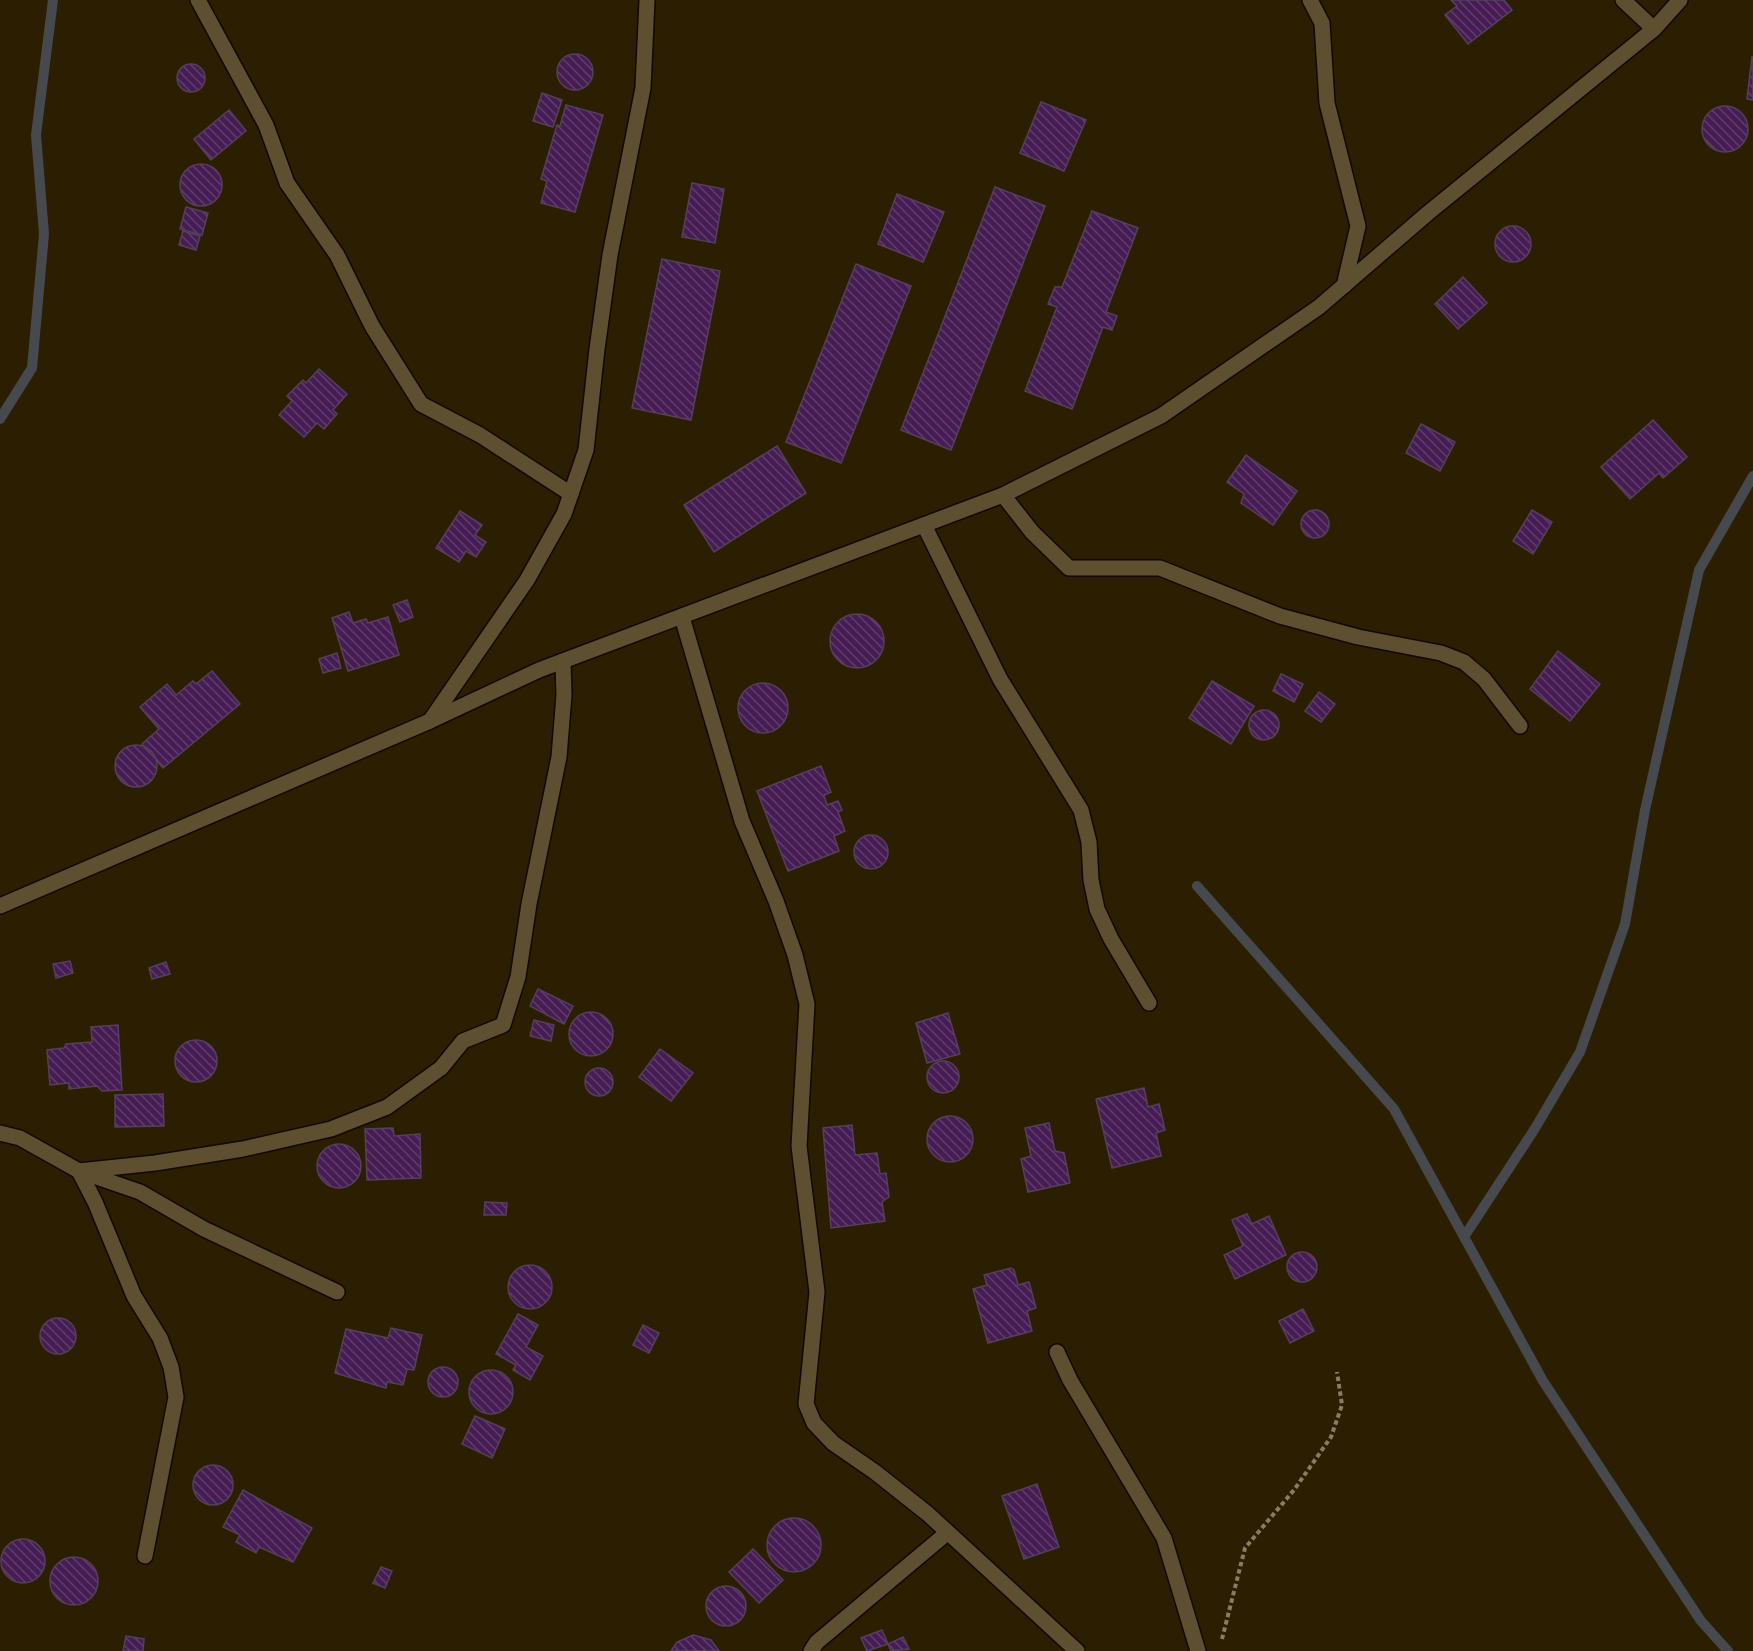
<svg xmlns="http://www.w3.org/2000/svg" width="1753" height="1651" font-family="Helvetica,sans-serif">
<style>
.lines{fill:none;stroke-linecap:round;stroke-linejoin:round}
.stream{stroke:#46494d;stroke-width:10}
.building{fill:url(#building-back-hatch);stroke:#54405a;stroke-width:1.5}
.minor-casing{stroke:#120900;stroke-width:18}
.path{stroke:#877c64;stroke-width:4;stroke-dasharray:4.5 3;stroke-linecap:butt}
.minor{stroke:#5e4f31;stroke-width:15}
</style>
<defs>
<pattern id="building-back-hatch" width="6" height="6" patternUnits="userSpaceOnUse" patternTransform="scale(1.5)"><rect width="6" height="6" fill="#461c54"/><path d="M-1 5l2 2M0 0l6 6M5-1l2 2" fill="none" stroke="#613d6c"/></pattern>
</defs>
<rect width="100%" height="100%" fill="#2c1f01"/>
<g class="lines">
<g class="stream">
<polyline points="0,419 32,368 44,234 36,135 53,0"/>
<polyline points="1197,886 1394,1109 1543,1381 1701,1621 1728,1651"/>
<polyline points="1464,1237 1534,1130 1580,1052 1625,924 1645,810 1699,570 1753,476"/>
</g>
</g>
<g class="building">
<polygon points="1451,0 1504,0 1512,10 1468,44 1445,15 1457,6"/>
<circle cx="575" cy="72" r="18"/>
<polygon points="1752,57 1753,57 1753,100 1747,99"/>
<circle cx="191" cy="78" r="14"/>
<polygon points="542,93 562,100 553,127 533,121"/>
<polygon points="1041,102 1086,120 1064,171 1020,153"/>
<polygon points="566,105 603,115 575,212 541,203 547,181 541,179 557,125 560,126"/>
<circle cx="1725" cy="129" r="23"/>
<polygon points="229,110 246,131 211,160 194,139"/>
<circle cx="201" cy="185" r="21"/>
<polygon points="692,183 724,189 715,243 682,237"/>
<polygon points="995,187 1045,206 951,450 901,430"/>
<polygon points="897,194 944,212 923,262 878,244"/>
<polygon points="186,207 208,213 202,235 180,229"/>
<polygon points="1092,211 1138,228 1106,312 1117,316 1112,330 1103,327 1072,409 1025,391 1057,307 1048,304 1055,287 1062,287"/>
<circle cx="1513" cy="244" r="18"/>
<polygon points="183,231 200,236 196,250 179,245"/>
<polygon points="662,259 720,271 691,420 632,408"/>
<polygon points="856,264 911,286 841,463 786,442"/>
<polygon points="1463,277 1487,303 1458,329 1435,304"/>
<polygon points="319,369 347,394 333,410 337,414 324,429 317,423 304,437 279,415 292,401 287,396 303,380 306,383"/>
<polygon points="1653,420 1687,457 1663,478 1659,473 1630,499 1601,467"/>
<polygon points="1421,424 1455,442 1440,471 1406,453"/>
<polygon points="777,446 806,493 714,552 684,505"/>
<polygon points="1246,455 1297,491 1273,525 1241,503 1244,494 1227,482"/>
<polygon points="1532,510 1552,522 1533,554 1513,541"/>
<circle cx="1315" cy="524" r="14"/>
<polygon points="460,511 482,525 475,535 486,542 476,557 466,551 459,562 436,548"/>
<polygon points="407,600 413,617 400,622 393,605"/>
<polygon points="349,612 353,623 366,619 368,623 388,617 399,655 348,671 332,618"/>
<circle cx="857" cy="641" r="27"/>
<polygon points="1558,651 1600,684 1570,721 1530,689"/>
<polygon points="337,653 341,668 323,673 319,659"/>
<polygon points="212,671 240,704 163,768 142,744 159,729 140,707 167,684 176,695 193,681 196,684"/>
<polygon points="1281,674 1303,684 1294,702 1273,691"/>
<polygon points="1212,681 1254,706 1231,744 1189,718"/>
<circle cx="763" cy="708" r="25"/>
<polygon points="1319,692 1335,704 1321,722 1305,711"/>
<circle cx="1264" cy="725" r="15"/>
<circle cx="136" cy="766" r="21"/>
<polygon points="821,766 831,792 824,795 827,805 838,801 842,810 838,812 845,831 834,836 839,851 788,871 757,791"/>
<circle cx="871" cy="852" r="17"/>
<polygon points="70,961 73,973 56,978 53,964"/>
<polygon points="166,962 170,974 152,979 149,968"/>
<polygon points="538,989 573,1006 564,1024 530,1006"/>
<circle cx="591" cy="1034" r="22"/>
<polygon points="948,1013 960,1054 927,1063 916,1023"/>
<polygon points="534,1020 554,1025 551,1041 530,1036"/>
<polygon points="118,1025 122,1090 102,1091 97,1086 69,1089 69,1083 50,1085 47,1050 64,1048 66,1044 92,1042 91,1027"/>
<circle cx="196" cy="1061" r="21"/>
<polygon points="660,1049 693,1073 671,1101 639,1077"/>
<circle cx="943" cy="1077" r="16"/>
<circle cx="599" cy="1082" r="14"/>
<polygon points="1144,1088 1148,1107 1159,1104 1165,1130 1156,1133 1161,1156 1112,1168 1096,1099"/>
<polygon points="163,1094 164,1126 115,1127 115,1095"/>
<circle cx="950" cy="1139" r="23"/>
<polygon points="1049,1123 1055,1151 1064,1153 1070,1183 1028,1192 1021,1159 1031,1156 1025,1128"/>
<polygon points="852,1125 855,1155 877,1153 880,1174 886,1173 889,1197 882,1202 885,1221 831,1228 823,1128"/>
<polygon points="393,1128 394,1136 420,1134 421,1178 367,1180 365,1129"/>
<circle cx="339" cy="1166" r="22"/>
<polygon points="485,1202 507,1203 506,1215 484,1215"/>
<polygon points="1247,1214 1252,1224 1269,1216 1286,1255 1235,1279 1224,1255 1243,1246 1232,1220"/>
<circle cx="1302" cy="1267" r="15"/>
<circle cx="530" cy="1287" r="22"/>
<polygon points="1011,1268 1014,1270 1018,1285 1029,1282 1036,1308 1027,1311 1032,1331 988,1343 973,1289 987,1285 984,1275"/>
<polygon points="1303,1309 1314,1331 1290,1343 1279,1321"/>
<polygon points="518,1314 538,1325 526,1347 543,1356 530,1380 513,1370 516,1365 496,1354"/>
<circle cx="58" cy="1336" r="18"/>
<polygon points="643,1325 659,1333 649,1353 633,1345"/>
<polygon points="391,1328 422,1335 414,1370 407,1369 403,1385 387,1382 386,1388 335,1373 346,1329 388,1338"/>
<circle cx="443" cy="1382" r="15"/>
<circle cx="491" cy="1392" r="22"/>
<polygon points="475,1416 505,1429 492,1458 462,1444"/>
<circle cx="213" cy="1485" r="20"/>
<polygon points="1037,1484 1059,1547 1024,1559 1002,1496"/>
<polygon points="243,1490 312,1528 293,1562 259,1547 256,1553 236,1542 240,1535 223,1527"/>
<circle cx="794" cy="1545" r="27"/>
<circle cx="23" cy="1561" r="22"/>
<polygon points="753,1549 783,1580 759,1603 729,1572"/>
<circle cx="74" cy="1581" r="24"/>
<polygon points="381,1567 392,1571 385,1588 373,1583"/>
<circle cx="726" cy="1606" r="20"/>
<polygon points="882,1630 888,1644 867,1651 861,1638"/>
<polygon points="693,1635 711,1640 719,1651 671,1651 677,1642"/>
<polygon points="126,1636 144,1639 143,1651 123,1651"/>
<polygon points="903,1637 909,1649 891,1651 888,1644"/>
</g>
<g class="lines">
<g class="minor-casing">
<g id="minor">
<polyline points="198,0 266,125 287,183 337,255 372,326 421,404 480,435 571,494"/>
<polyline points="1310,0 1322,23 1327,103 1358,226 1344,286"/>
<polyline points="1623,0 1654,29"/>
<polyline points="1003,495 1032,532 1069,568 1160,568 1280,616 1358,637 1441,653 1464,662 1484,679 1520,726"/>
<polyline points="924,525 1000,679 1081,810 1089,842 1091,880 1097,909 1111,939 1149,1003"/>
<polyline points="682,617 742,821 776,901 795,955 807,1004 799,1146 817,1292 806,1404 814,1423 833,1443 875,1472 928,1514 1077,1651"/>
<polyline points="430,721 527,580 564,514 586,450 597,349 610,255 643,88 647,0"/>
<polyline points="0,906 430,721 539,670 1003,495 1161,416 1319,307 1428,213 1654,29 1680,0"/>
<polyline points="0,1133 20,1138 79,1171 140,1192 204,1229 337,1292"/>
<polyline points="1057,1352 1070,1380 1164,1538 1198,1651"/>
<polyline points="145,1556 176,1397 171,1367 160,1338 134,1296 95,1202 79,1171 155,1163 243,1149 331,1129 387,1107 441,1068 463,1041 503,1025 518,977 529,904 559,757 564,695 563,661"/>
<polyline points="811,1651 817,1642 947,1533"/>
</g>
</g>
<polyline class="path" points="1222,1639 1245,1548 1294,1490 1331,1437 1342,1405 1337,1372"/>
<use href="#minor" class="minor"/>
</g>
</svg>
